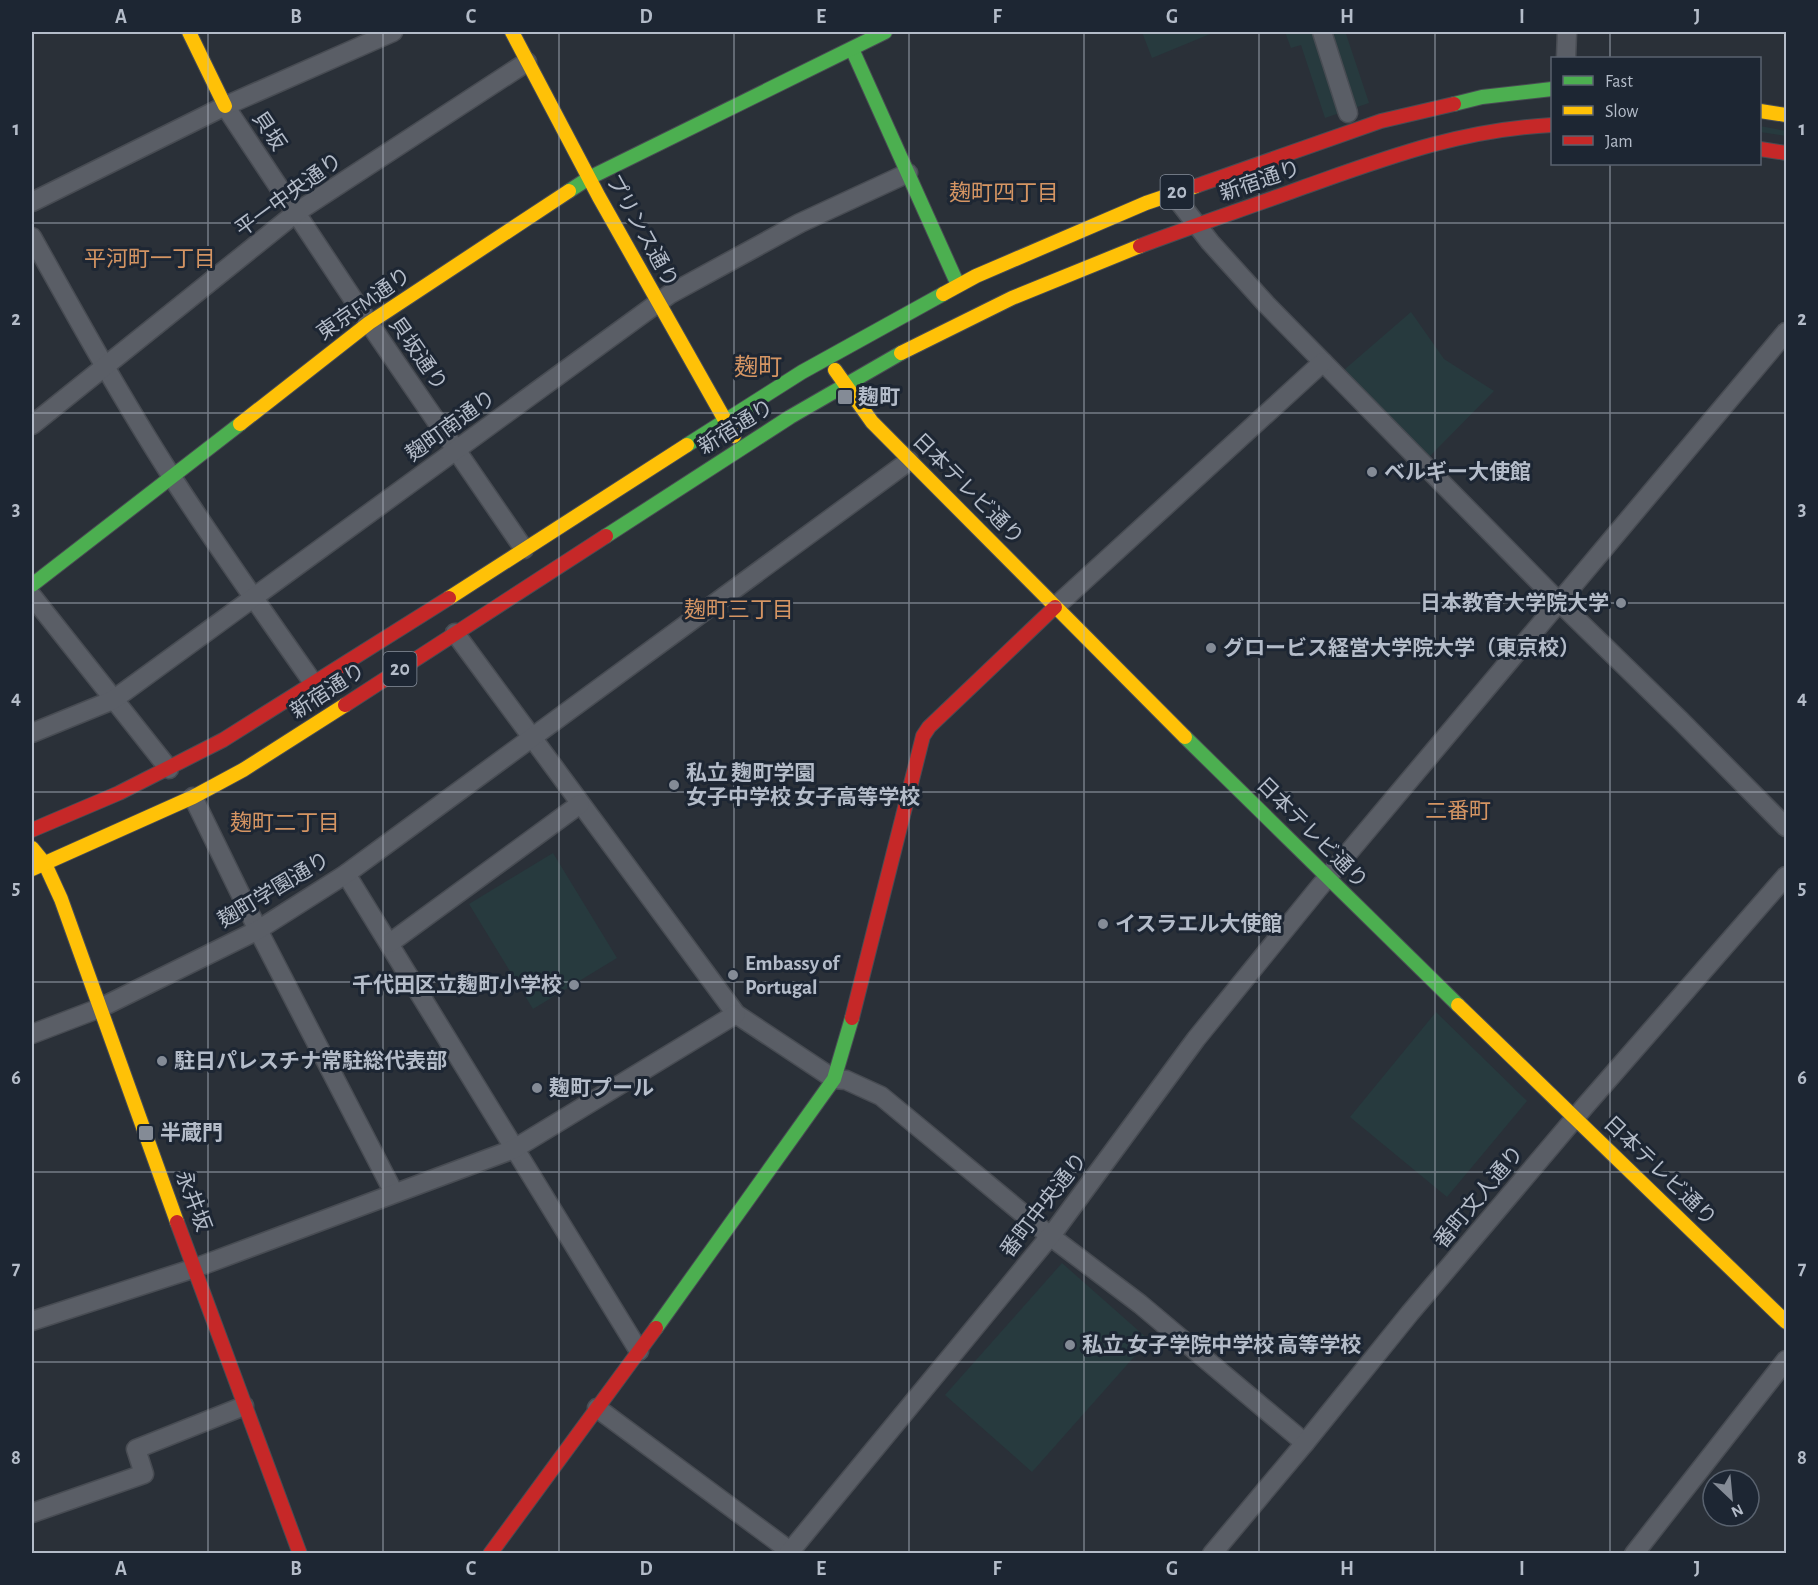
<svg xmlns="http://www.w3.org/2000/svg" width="1818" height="1585" font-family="'Alegreya Sans','Noto Sans JP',sans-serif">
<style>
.green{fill:#273a3e}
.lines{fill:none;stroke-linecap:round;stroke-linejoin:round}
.street-casing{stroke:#484c53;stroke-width:21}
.fast-casing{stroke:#484c53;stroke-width:16}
.slow-casing{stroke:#484c53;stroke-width:16}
.jam-casing{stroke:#484c53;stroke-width:16}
.street{stroke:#5a5e66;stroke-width:18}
.fast{stroke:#4caf50;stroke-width:14}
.slow{stroke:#ffc107;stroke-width:14}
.jam{stroke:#c62828;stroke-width:14}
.grid{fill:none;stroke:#b4bcc9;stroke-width:1.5;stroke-opacity:0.55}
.poi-dot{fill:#848b96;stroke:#1d2633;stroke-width:2}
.labels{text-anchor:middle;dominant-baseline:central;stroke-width:6;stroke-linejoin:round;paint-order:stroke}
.shield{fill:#1d2633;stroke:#878f9c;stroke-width:1.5}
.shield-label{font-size:20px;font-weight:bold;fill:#b4bcc9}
.street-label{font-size:21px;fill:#b4bcc9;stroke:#1d2633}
.poi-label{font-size:21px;font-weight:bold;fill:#b4bcc9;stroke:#1d2633;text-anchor:start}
.neighbourhood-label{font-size:22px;fill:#d59563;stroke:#1d2633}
.quarter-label{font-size:24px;fill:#d59563;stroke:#1d2633}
.neatline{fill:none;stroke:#b4bcc9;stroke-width:2}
.grid-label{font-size:20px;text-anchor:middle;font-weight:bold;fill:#b4bcc9}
</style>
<rect width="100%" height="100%" fill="#2a3038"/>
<g class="green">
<polygon points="1142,32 1215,32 1152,58"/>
<polygon points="1285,32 1352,32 1346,34 1369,103 1325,118 1301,45 1291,48"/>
<polygon points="1760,126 1786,131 1786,136 1760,132"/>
<polygon points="1411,312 1444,359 1494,391 1430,456 1344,370"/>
<polygon points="553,853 617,958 533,1009 469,904"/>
<polygon points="1436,1012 1527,1101 1447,1197 1350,1117"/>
<polygon points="1062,1263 1149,1340 1032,1472 945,1395"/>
</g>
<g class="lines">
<g class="street-casing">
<g id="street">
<polyline points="1322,32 1348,113"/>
<polyline points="1566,58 1567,32"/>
<polyline points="225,106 369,323 524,549"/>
<polyline points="1173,194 1210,242 1266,304 1559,602 1680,720 1786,827"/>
<polyline points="32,202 225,106 393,32"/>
<path d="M32,237C77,318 122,399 172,477C218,548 266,616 314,684"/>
<polyline points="32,425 297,212 527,62"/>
<polyline points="32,596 169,769"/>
<polyline points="1055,607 1323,362"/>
<polyline points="455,633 736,1014 834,1079 846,1080 881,1096 1050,1236 1140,1304 1305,1443"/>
<polyline points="32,733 113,700 670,294 800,223 908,173"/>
<polyline points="193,797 258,930 394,1193"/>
<polyline points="346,874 639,1351"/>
<polyline points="390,943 580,804"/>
<polyline points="32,1034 100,1008 258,930 346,874 909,461"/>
<polyline points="32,1321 195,1268 514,1149 736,1014"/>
<polyline points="597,1408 790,1551"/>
<polyline points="32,1513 144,1474 136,1449 244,1406"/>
<polyline points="788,1554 1056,1229 1196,1039 1317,890 1786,332"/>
<polyline points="1212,1554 1305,1443 1410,1313 1586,1105 1786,876"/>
<polyline points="1634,1554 1786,1360"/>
</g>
</g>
<g class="fast-casing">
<g id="fast">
<polyline points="852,49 958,285"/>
<polyline points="1454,104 1482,97 1552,89"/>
<polyline points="569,191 589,178 885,32"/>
<polyline points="687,445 802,372 943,294"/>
<polyline points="606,536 790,417 901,353"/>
<polyline points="32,585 240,424"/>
<polyline points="1185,737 1458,1005"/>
<polyline points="656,1328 834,1079 852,1018"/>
</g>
</g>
<g class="slow-casing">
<g id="slow">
<polyline points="189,32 225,106"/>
<polyline points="512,32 599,197 734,436"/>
<polyline points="1760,111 1786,115"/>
<polyline points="943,294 976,276 1146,203 1196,186"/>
<polyline points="901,353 1012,298 1140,246"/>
<polyline points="835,370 872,422 1185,737"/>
<polyline points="240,424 369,323 569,191"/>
<polyline points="449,598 687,445"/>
<polyline points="32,848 45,864 61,899 177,1222"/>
<polyline points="32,869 193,797 243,770 345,705"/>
<polyline points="1458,1005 1786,1322"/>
</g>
</g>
<g class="jam-casing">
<g id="jam">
<polyline points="1760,149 1786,153"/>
<polyline points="1196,186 1381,121 1454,104"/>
<path d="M1140,246C1195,225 1250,207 1304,187C1389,157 1460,130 1552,125"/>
<polyline points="345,705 606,536"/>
<polyline points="32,830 119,793 223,740 449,598"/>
<polyline points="852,1018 923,736 929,727 1055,607"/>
<polyline points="177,1222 300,1554"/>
<polyline points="490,1554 656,1328"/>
</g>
</g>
<use href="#street" class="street"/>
<use href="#fast" class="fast"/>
<use href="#slow" class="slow"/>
<use href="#jam" class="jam"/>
</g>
<path class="grid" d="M208,32V1554M383,32V1554M559,32V1554M734,32V1554M909,32V1554M1084,32V1554M1259,32V1554M1435,32V1554M1610,32V58M1610,164V1554M32,223H1786M32,413H1786M32,603H1786M32,792H1786M32,982H1786M32,1172H1786M32,1362H1786"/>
<g class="poi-dot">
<rect x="837" y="389" width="16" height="16" rx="3"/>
<circle cx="1372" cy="472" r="6"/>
<circle cx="1621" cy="603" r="6"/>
<circle cx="1211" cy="648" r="6"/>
<circle cx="674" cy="785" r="6"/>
<circle cx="1103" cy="924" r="6"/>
<circle cx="733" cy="975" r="6"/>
<circle cx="574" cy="985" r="6"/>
<circle cx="162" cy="1061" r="6"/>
<circle cx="537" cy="1088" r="6"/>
<rect x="138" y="1125" width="16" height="16" rx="3"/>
<circle cx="1070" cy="1345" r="6"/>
</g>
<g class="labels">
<g class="shield">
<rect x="1160.5" y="175" width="33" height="34" rx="4.5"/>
<rect x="383.5" y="652" width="33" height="34" rx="4.5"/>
</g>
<g class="shield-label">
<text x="1177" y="192">20</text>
<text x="400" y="669">20</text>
</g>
<g class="street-label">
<text transform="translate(269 131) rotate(56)">貝坂</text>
<text transform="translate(1260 181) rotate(-19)">新宿通り</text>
<text transform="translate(289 195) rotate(-36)">平一中央通り</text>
<text transform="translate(642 231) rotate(61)">プリンス通り</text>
<text transform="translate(364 304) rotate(-35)">東京FM通り</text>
<text transform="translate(418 354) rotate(55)">貝坂通り</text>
<text transform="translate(451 426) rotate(-36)">麹町南通り</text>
<text transform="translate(736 427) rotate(-32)">新宿通り</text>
<text transform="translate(968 489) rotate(45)">日本テレビ通り</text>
<text transform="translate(328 691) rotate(-33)">新宿通り</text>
<text transform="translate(1312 833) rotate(45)">日本テレビ通り</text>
<text transform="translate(274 890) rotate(-31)">麹町学園通り</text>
<text transform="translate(1660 1171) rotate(44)">日本テレビ通り</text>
<text transform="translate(1479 1197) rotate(-50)">番町文人通り</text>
<text transform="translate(193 1201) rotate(69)">永井坂</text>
<text transform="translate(1044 1205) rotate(-52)">番町中央通り</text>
</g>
<g class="poi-label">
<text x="858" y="397">麹町</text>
<text x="1384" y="472">ベルギー大使館</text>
<text x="1609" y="603" text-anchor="end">日本教育大学院大学</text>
<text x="1223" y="648">グロービス経営大学院大学（東京校）</text>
<text x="686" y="773">私立 麹町学園<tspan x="686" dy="24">女子中学校 女子高等学校</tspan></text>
<text x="1115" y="924">イスラエル大使館</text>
<text x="745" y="963">Embassy of<tspan x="745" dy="24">Portugal</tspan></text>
<text x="562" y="985" text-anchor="end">千代田区立麹町小学校</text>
<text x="174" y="1061">駐日パレスチナ常駐総代表部</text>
<text x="549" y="1088">麹町プール</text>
<text x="160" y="1133">半蔵門</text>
<text x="1082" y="1345">私立 女子学院中学校 高等学校</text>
</g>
<g class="neighbourhood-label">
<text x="1004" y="193">麹町四丁目</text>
<text x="150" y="259">平河町一丁目</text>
<text x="739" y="610">麹町三丁目</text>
<text x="1458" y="811">二番町</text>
<text x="285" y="823">麹町二丁目</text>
</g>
<g class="quarter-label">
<text x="758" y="368">麹町</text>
</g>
</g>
<rect width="1818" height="1585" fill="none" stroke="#1d2633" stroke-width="66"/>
<rect x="1551" y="57" width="210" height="108" fill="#1d2633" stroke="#59626f" stroke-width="1.5"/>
<rect x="1563" y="76" width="30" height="9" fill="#4caf50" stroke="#59626f" stroke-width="1.5"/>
<text x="1605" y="87" font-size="18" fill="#b4bcc9">Fast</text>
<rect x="1563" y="106" width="30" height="9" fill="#ffc107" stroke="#59626f" stroke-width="1.5"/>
<text x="1605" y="117" font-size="18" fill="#b4bcc9">Slow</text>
<rect x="1563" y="136" width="30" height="9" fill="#c62828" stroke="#59626f" stroke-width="1.5"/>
<text x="1605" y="147" font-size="18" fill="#b4bcc9">Jam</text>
<g transform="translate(1731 1498) rotate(154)"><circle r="28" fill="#1d2633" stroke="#59626f" stroke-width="1.5"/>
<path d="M0-4.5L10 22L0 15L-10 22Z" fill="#848b96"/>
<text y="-9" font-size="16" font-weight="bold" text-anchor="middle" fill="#b4bcc9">N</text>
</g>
<rect x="33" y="33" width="1752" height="1519" class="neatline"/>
<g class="grid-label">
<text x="121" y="23">A</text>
<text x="296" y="23">B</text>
<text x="471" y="23">C</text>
<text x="646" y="23">D</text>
<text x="821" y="23">E</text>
<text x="997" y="23">F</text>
<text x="1172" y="23">G</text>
<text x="1347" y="23">H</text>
<text x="1522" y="23">I</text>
<text x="1697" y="23">J</text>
<text x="16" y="135">1</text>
<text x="1802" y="135">1</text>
<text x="16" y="325">2</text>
<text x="1802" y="325">2</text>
<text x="16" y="515">3</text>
<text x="1802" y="515">3</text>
<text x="16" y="704">4</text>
<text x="1802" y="704">4</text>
<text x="16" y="894">5</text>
<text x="1802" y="894">5</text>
<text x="16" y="1084">6</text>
<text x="1802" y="1084">6</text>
<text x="16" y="1274">7</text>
<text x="1802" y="1274">7</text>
<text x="16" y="1464">8</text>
<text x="1802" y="1464">8</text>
<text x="121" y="1575">A</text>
<text x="296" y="1575">B</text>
<text x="471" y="1575">C</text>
<text x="646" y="1575">D</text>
<text x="821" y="1575">E</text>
<text x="997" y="1575">F</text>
<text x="1172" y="1575">G</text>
<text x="1347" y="1575">H</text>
<text x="1522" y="1575">I</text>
<text x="1697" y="1575">J</text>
</g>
</svg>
